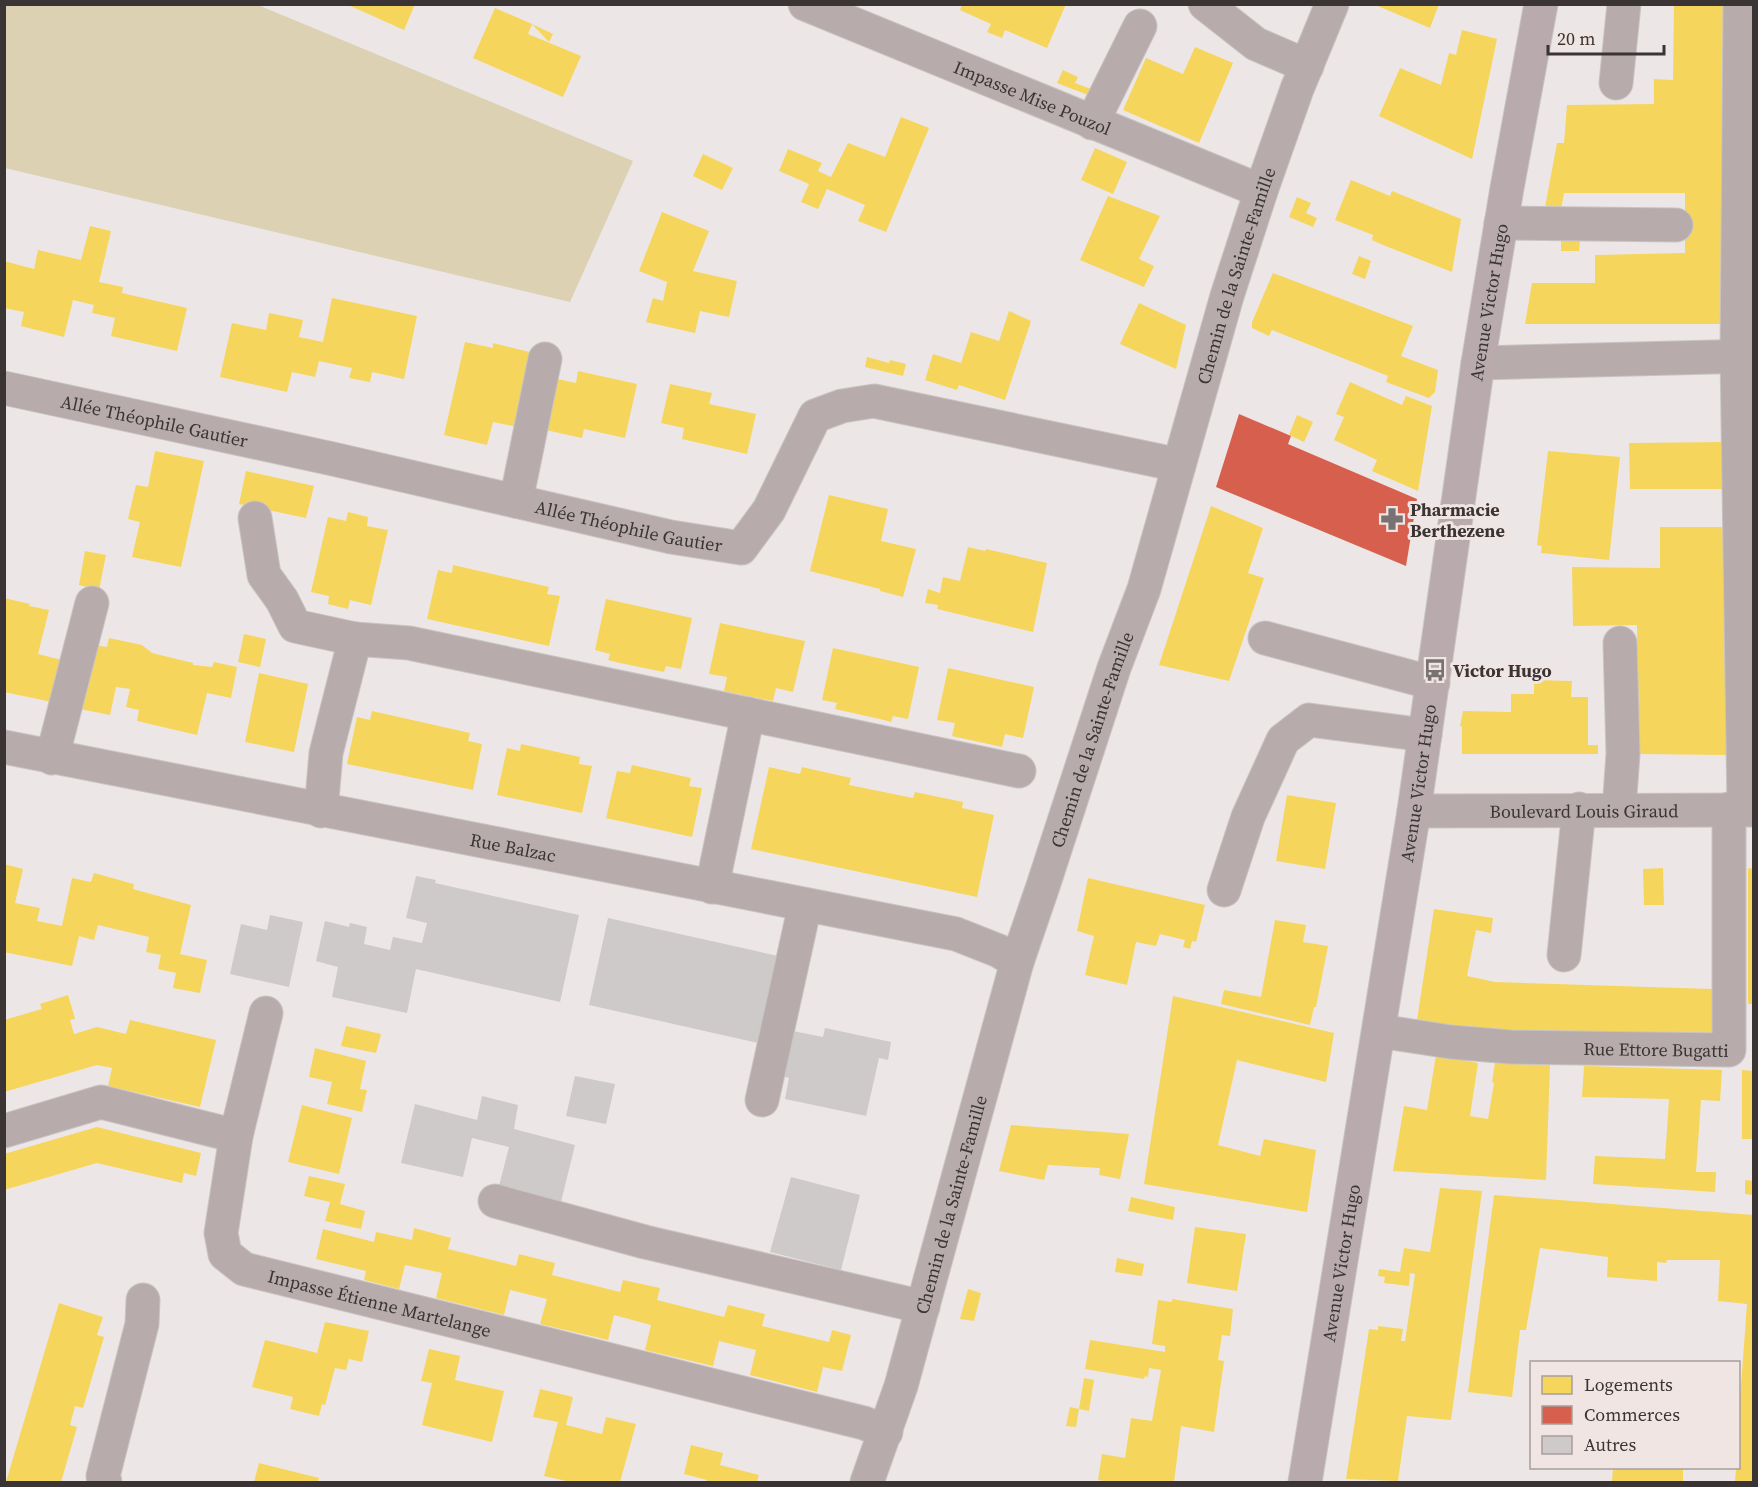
<svg xmlns="http://www.w3.org/2000/svg" width="1758" height="1487" font-family="'Source Serif 4',serif">
<style>
.green{fill:#dcd1b2}
.homes{fill:#f6d55c}
.shops{fill:#d6604d}
.building{fill:#cecac9}
.lines{fill:none;stroke-linecap:round;stroke-linejoin:round}
.minor-casing{stroke:#c8c4c3;stroke-width:35}
.major-casing{stroke:#c8c4c3;stroke-width:35}
.minor{stroke:#b8abab;stroke-width:33}
.major{stroke:#b9abad;stroke-width:33}
.labels{text-anchor:middle;dominant-baseline:central;stroke-width:6;stroke-linejoin:round;paint-order:stroke}
.street-label{font-size:18px;fill:#3a3534;stroke:#f0e5e2}
.poi-label{font-size:18px;font-weight:bold;fill:#3a3534;stroke:#f0e5e2;text-anchor:start}
</style>
<rect width="100%" height="100%" fill="#ece7e6"/>
<polygon class="green" points="5,4 258,5 633,161 570,302 5,168"/>
<g class="homes">
<polygon points="346,4 415,4 404,30"/>
<polygon points="962,4 1066,4 1047,48 1005,30 1002,38 987,32 991,24 960,10"/>
<polygon points="1373,4 1439,4 1430,28"/>
<polygon points="1674,4 1723,4 1724,324 1525,324 1532,283 1595,283 1595,255 1685,253 1685,193 1564,193 1561,210 1545,207 1557,143 1564,143 1567,105 1654,104 1654,79 1673,80"/>
<polygon points="495,8 532,24 528,34 581,56 563,97 473,58"/>
<polygon points="532,24 553,34 549,42"/>
<polygon points="1462,30 1497,39 1472,159 1379,116 1400,68 1441,85 1449,53 1456,55"/>
<polygon points="1195,47 1233,63 1199,143 1123,110 1146,58 1183,74"/>
<polygon points="1063,70 1078,77 1075,83 1091,89 1088,95 1057,83"/>
<polygon points="901,117 929,128 886,232 858,221 865,205 827,189 818,209 801,202 809,184 779,171 788,149 822,163 818,171 831,177 848,143 885,157"/>
<polygon points="1095,148 1127,162 1113,194 1081,180"/>
<polygon points="703,154 733,168 722,190 693,176"/>
<polygon points="1351,180 1390,196 1392,191 1461,219 1452,272 1383,245 1372,240 1373,235 1335,220"/>
<polygon points="1108,196 1160,216 1139,259 1154,266 1144,287 1080,260"/>
<polygon points="1297,197 1311,203 1306,213 1317,218 1313,227 1289,217"/>
<polygon points="662,212 709,231 693,271 737,281 729,317 700,311 695,333 646,322 653,298 663,301 667,282 639,271"/>
<polygon points="90,226 111,231 99,282 123,287 122,293 187,308 177,351 111,336 115,318 92,313 94,305 73,300 64,337 21,326 24,312 4,308 4,261 34,269 38,250 81,260"/>
<polygon points="1561,241 1580,241 1579,251 1561,251"/>
<polygon points="1359,256 1371,261 1365,279 1352,274"/>
<polygon points="1273,273 1413,326 1401,356 1438,370 1435,392 1429,398 1386,382 1388,376 1272,330 1269,336 1252,328 1252,322"/>
<polygon points="332,298 417,316 404,379 372,372 370,382 349,378 352,368 319,361 315,377 292,372 287,392 220,377 232,323 266,330 269,313 303,320 299,337 323,342"/>
<polygon points="1139,303 1186,325 1176,369 1120,344"/>
<polygon points="1009,311 1031,321 1005,400 959,385 957,390 925,380 933,354 961,363 971,332 999,341"/>
<polygon points="465,342 493,348 493,343 534,353 518,427 493,422 487,445 444,435"/>
<polygon points="867,357 889,363 890,360 906,364 903,376 865,367"/>
<polygon points="578,371 637,384 625,438 584,429 582,438 541,429 553,378 576,383"/>
<polygon points="1350,382 1402,405 1406,396 1432,406 1418,491 1372,471 1377,460 1334,440 1344,417 1336,414"/>
<polygon points="670,384 712,393 709,404 756,414 747,454 682,439 684,428 661,423"/>
<polygon points="1297,415 1313,422 1304,442 1289,435"/>
<polygon points="1726,442 1726,489 1630,489 1629,443"/>
<polygon points="155,451 204,461 181,567 132,557 140,522 128,519 136,485 148,487"/>
<polygon points="1548,451 1620,457 1609,560 1541,553 1542,546 1537,545"/>
<polygon points="246,471 314,486 306,518 239,504"/>
<polygon points="829,495 888,509 881,541 916,549 903,597 880,591 880,589 810,571"/>
<polygon points="1211,506 1263,528 1248,573 1264,578 1229,681 1159,665"/>
<polygon points="348,512 368,517 367,526 388,530 371,605 350,600 348,609 328,604 329,596 311,592 328,517 346,521"/>
<polygon points="1660,527 1726,527 1726,755 1638,754 1637,625 1573,626 1572,567 1660,568"/>
<polygon points="968,547 985,551 986,549 1047,563 1033,632 937,609 938,605 925,603 928,589 940,593 943,577 960,581"/>
<polygon points="85,551 106,555 99,590 79,585"/>
<polygon points="453,565 549,587 547,594 560,596 549,646 427,619 438,570 452,573"/>
<polygon points="4,598 30,604 29,606 49,610 38,654 62,660 52,702 4,692"/>
<polygon points="606,599 692,618 681,669 666,666 664,672 620,663 608,660 610,654 595,650"/>
<polygon points="720,623 805,641 793,692 776,688 773,701 724,691 727,677 709,674"/>
<polygon points="244,634 266,639 260,667 238,662"/>
<polygon points="109,638 142,645 152,653 193,663 193,665 212,667 214,662 237,667 231,698 207,693 197,735 137,721 139,710 126,707 130,689 116,687 110,715 75,708 88,644 107,647"/>
<polygon points="833,648 919,667 908,719 893,716 891,722 880,719 835,709 837,703 822,700"/>
<polygon points="948,668 1034,687 1023,738 1005,734 1002,747 952,736 955,723 937,720"/>
<polygon points="259,673 308,684 294,752 245,742"/>
<polygon points="1534,680 1572,681 1571,697 1588,697 1588,745 1598,745 1598,754 1462,754 1462,727 1460,726 1463,711 1511,712 1511,694 1534,694"/>
<polygon points="372,711 470,733 468,741 482,744 473,790 347,764 357,717 370,720"/>
<polygon points="521,744 580,757 579,764 592,766 582,813 497,795 507,748 520,751"/>
<polygon points="632,765 691,778 689,786 702,788 692,837 606,818 617,771 630,773"/>
<polygon points="769,767 800,774 802,767 851,778 849,785 913,798 915,792 963,802 962,808 994,815 977,897 751,849"/>
<polygon points="1287,795 1336,803 1325,869 1276,861"/>
<polygon points="4,864 23,869 15,903 40,908 37,921 62,926 72,878 91,882 94,873 134,884 133,889 191,905 180,954 207,960 200,993 173,988 176,973 158,969 161,955 146,952 149,937 98,925 94,940 79,936 72,966 4,952"/>
<polygon points="1663,868 1664,905 1644,905 1643,869"/>
<polygon points="1748,868 1754,869 1754,1004 1748,1004"/>
<polygon points="1088,878 1205,905 1196,942 1192,941 1190,949 1183,947 1185,940 1160,934 1156,946 1136,942 1127,985 1085,975 1094,936 1077,931"/>
<polygon points="1434,909 1493,918 1491,933 1476,930 1467,976 1495,982 1712,989 1712,1037 1489,1032 1417,1020"/>
<polygon points="1275,920 1306,925 1303,942 1328,946 1316,1007 1314,1007 1310,1025 1221,1004 1224,990 1261,997"/>
<polygon points="68,995 74,1015 75,1019 70,1020 74,1034 97,1027 126,1034 130,1020 216,1040 200,1107 108,1086 112,1068 97,1065 4,1092 4,1020 42,1009 40,1004"/>
<polygon points="1173,996 1334,1033 1326,1082 1237,1060 1218,1145 1260,1156 1264,1139 1316,1150 1307,1212 1144,1184"/>
<polygon points="346,1026 381,1034 376,1053 341,1046"/>
<polygon points="315,1048 366,1061 360,1089 367,1090 362,1112 327,1104 332,1082 309,1077"/>
<polygon points="1436,1055 1478,1063 1470,1116 1488,1119 1494,1083 1492,1082 1495,1063 1550,1065 1546,1180 1393,1171 1404,1106 1427,1110"/>
<polygon points="1584,1066 1722,1070 1720,1101 1701,1100 1696,1172 1716,1172 1715,1192 1593,1184 1595,1156 1665,1159 1669,1099 1582,1097"/>
<polygon points="1742,1070 1754,1071 1754,1139 1742,1139"/>
<polygon points="302,1105 352,1118 339,1174 288,1162"/>
<polygon points="1011,1125 1129,1134 1120,1179 1099,1175 1100,1168 1048,1165 1044,1180 999,1171"/>
<polygon points="97,1127 201,1153 196,1176 184,1173 182,1183 97,1163 4,1190 4,1154"/>
<polygon points="309,1176 345,1184 340,1204 365,1211 361,1229 325,1221 330,1202 304,1196"/>
<polygon points="1745,1180 1754,1181 1754,1195 1745,1194"/>
<polygon points="1440,1188 1482,1191 1451,1420 1407,1416 1398,1481 1346,1479 1369,1329 1378,1330 1378,1326 1403,1329 1401,1341 1405,1341 1415,1274 1410,1273 1409,1286 1384,1283 1385,1277 1378,1276 1379,1269 1400,1272 1404,1248 1430,1252"/>
<polygon points="1494,1195 1754,1215 1754,1482 1735,1482 1736,1468 1738,1468 1738,1426 1747,1304 1718,1301 1720,1260 1667,1260 1666,1263 1657,1262 1657,1281 1607,1277 1608,1257 1540,1248 1526,1330 1520,1330 1512,1397 1468,1392"/>
<polygon points="1131,1197 1175,1207 1173,1220 1128,1211"/>
<polygon points="1195,1227 1246,1234 1237,1291 1187,1283"/>
<polygon points="414,1228 451,1238 448,1249 516,1266 519,1254 555,1263 552,1275 620,1292 623,1280 660,1288 657,1300 724,1317 728,1305 765,1314 762,1326 829,1342 832,1330 851,1335 842,1371 823,1367 817,1392 750,1375 756,1350 719,1341 713,1366 645,1350 651,1325 614,1315 608,1340 540,1324 547,1299 510,1290 504,1315 436,1298 442,1273 405,1265 399,1289 364,1280 366,1271 316,1259 323,1229 374,1242 376,1232 412,1240"/>
<polygon points="1117,1258 1144,1264 1142,1276 1115,1272"/>
<polygon points="968,1289 981,1293 974,1321 960,1319"/>
<polygon points="1172,1299 1233,1309 1230,1336 1222,1335 1218,1360 1224,1361 1214,1432 1181,1426 1174,1482 1110,1482 1098,1480 1102,1454 1125,1458 1131,1418 1152,1421 1161,1370 1149,1368 1148,1377 1145,1376 1144,1379 1085,1369 1090,1340 1165,1352 1165,1346 1152,1344 1158,1300 1172,1302"/>
<polygon points="59,1303 103,1317 97,1335 104,1337 83,1408 75,1406 70,1425 77,1427 61,1482 6,1482"/>
<polygon points="325,1322 369,1331 362,1362 349,1359 346,1370 335,1368 325,1405 322,1404 319,1416 290,1409 293,1397 252,1387 265,1340 317,1353"/>
<polygon points="429,1349 460,1356 455,1380 504,1391 492,1442 422,1425 432,1383 421,1381"/>
<polygon points="1084,1378 1094,1380 1089,1411 1079,1409 1076,1427 1066,1426 1070,1407 1079,1409"/>
<polygon points="540,1389 573,1397 566,1425 602,1434 606,1417 636,1424 620,1482 571,1482 544,1476 558,1422 533,1417"/>
<polygon points="691,1445 723,1453 720,1465 759,1475 757,1482 706,1482 707,1480 684,1474"/>
<polygon points="259,1463 319,1478 318,1482 254,1482"/>
<polygon points="1613,1468 1683,1468 1683,1481 1612,1482"/>
</g>
<polygon class="shops" points="1239,414 1291,436 1288,444 1417,499 1406,566 1216,487"/>
<g class="building">
<polygon points="416,876 436,880 435,883 579,915 560,1002 416,969 407,1013 332,997 338,967 316,961 325,921 349,927 350,923 367,927 364,944 390,950 393,937 422,943 427,923 406,918"/>
<polygon points="270,915 303,922 289,987 230,974 241,924 267,930"/>
<polygon points="608,918 778,956 758,1043 589,1005"/>
<polygon points="825,1028 891,1042 888,1060 879,1058 866,1116 785,1099 789,1078 778,1075 788,1030 823,1037"/>
<polygon points="575,1076 615,1084 606,1124 566,1116"/>
<polygon points="482,1096 518,1105 514,1129 575,1145 561,1202 499,1186 509,1147 472,1138 463,1177 401,1163 415,1104 477,1120"/>
<polygon points="791,1177 860,1195 841,1270 770,1252"/>
</g>
<g class="lines">
<g class="minor-casing">
<g id="minor">
<path id="s1" d="M805,4L1261,191"/>
<polyline points="1205,4 1256,44 1307,66"/>
<polyline points="1740,4 1737,356 1744,809"/>
<polyline points="1616,83 1624,4"/>
<polyline points="1092,123 1140,26"/>
<polyline points="1501,223 1676,225"/>
<polyline points="1478,363 1754,356"/>
<path id="s2" d="M4,388L333,459L671,537L741,548L769,510L815,416L842,406L874,401L1179,465"/>
<polyline points="516,501 545,359"/>
<polyline points="255,518 264,575 282,600 295,626 355,639"/>
<polyline points="1265,638 1433,683"/>
<path id="s3" d="M4,747L956,934L999,951L1017,962"/>
<polyline points="52,758 92,603"/>
<polyline points="1619,809 1623,754 1620,643"/>
<polyline points="321,811 326,753 355,639 409,643 1019,771"/>
<path id="s4" d="M1414,811L1752,810"/>
<polyline points="712,887 748,714"/>
<polyline points="1224,890 1248,817 1283,740 1309,720 1425,735"/>
<polyline points="1564,955 1579,809"/>
<path id="s5" d="M1379,1031L1451,1042L1511,1047L1729,1050V809"/>
<polyline points="762,1100 805,905"/>
<path id="s6" d="M4,1131L101,1102L236,1136L221,1233L225,1254L244,1269L864,1423L886,1432"/>
<polyline points="236,1136 266,1013"/>
<polyline points="495,1201 645,1242 923,1307"/>
<polyline points="105,1482 103,1476 142,1324 143,1300"/>
<path id="s7" d="M867,1482L901,1386L1017,962L1043,886L1114,668L1144,589L1227,296L1261,191L1297,89L1332,4"/>
</g>
</g>
<g class="major-casing">
<g id="major">
<path id="s8" d="M1305,1482L1414,811L1478,363L1507,188L1541,4"/>
</g>
</g>
<use href="#minor" class="minor"/>
<use href="#major" class="major"/>
</g>
<defs>
<g id="pharmacy-bare" transform="scale(1.8)"><path d="M-2-6h4v4h4v4h-4v4h-4v-4h-4v-4h4Z" fill="#787372" stroke="#f0e5e2" stroke-width="2.5" paint-order="stroke"/></g>
<g id="bus-bare" transform="scale(1.8)"><path d="M-5-6H5V4H4V6H2V4H-2V6H-4V4H-5ZM-3.5-4V0h7V-4ZM-3.5 1.2v1.5H-2V1.2ZM2 1.2v1.5H3.5V1.2Z" fill="#787372" stroke="#f0e5e2" stroke-width="2.5" paint-order="stroke"/></g>
</defs>
<g fill-rule="evenodd">
<use href="#pharmacy-bare" x="1392" y="519"/>
<use href="#bus-bare" x="1435" y="670"/>
</g>
<g class="labels">
<g class="street-label">
<text stroke="none"><textPath href="#s1" startOffset="246">Impasse Mise Pouzol</textPath></text>
<text stroke="none"><textPath href="#s7" startOffset="1262">Chemin de la Sainte-Famille</textPath></text>
<text stroke="none"><textPath href="#s8" startOffset="1194">Avenue Victor Hugo</textPath></text>
<text stroke="none"><textPath href="#s2" startOffset="154">Allée Théophile Gautier</textPath></text>
<text stroke="none"><textPath href="#s2" startOffset="640">Allée Théophile Gautier</textPath></text>
<text stroke="none"><textPath href="#s7" startOffset="776">Chemin de la Sainte-Famille</textPath></text>
<text stroke="none"><textPath href="#s8" startOffset="708">Avenue Victor Hugo</textPath></text>
<text stroke="none"><textPath href="#s4" startOffset="170">Boulevard Louis Giraud</textPath></text>
<text stroke="none"><textPath href="#s3" startOffset="519">Rue Balzac</textPath></text>
<text stroke="none"><textPath href="#s5" startOffset="278">Rue Ettore Bugatti</textPath></text>
<text stroke="none"><textPath href="#s7" startOffset="290">Chemin de la Sainte-Famille</textPath></text>
<text stroke="none"><textPath href="#s8" startOffset="222">Avenue Victor Hugo</textPath></text>
<text stroke="none"><textPath href="#s6" startOffset="524">Impasse Étienne Martelange</textPath></text>
</g>
<g class="poi-label">
<text x="1410" y="509">Pharmacie<tspan x="1410" dy="21">Berthezene</tspan></text>
<text x="1453" y="670">Victor Hugo</text>
</g>
</g>
<rect width="1758" height="1487" fill="none" stroke="#3a3534" stroke-width="12"/>
<rect x="1530" y="1361" width="210" height="108" fill="#f0e5e2" stroke="#a79f9c" stroke-width="1.5"/>
<rect x="1542" y="1376" width="30" height="18" fill="#f6d55c" stroke="#a79f9c" stroke-width="1.5"/>
<text x="1584" y="1391" font-size="18" fill="#3a3534">Logements</text>
<rect x="1542" y="1406" width="30" height="18" fill="#d6604d" stroke="#a79f9c" stroke-width="1.5"/>
<text x="1584" y="1421" font-size="18" fill="#3a3534">Commerces</text>
<rect x="1542" y="1436" width="30" height="18" fill="#cecac9" stroke="#a79f9c" stroke-width="1.5"/>
<text x="1584" y="1451" font-size="18" fill="#3a3534">Autres</text>
<path d="M1548 45v9h116v-9" fill="none" stroke="#3a3534" stroke-width="3"/>
<text x="1557" y="45" font-size="18" fill="#3a3534" stroke="#f0e5e2" stroke-width="4.5" paint-order="stroke">20 m</text>
</svg>
